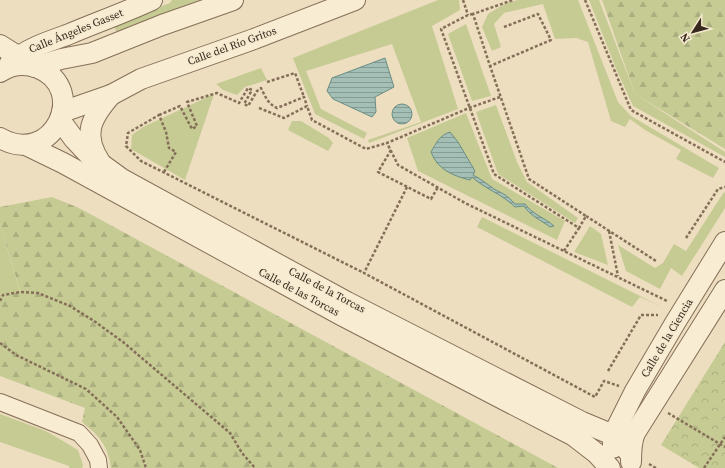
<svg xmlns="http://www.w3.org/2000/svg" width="725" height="468" font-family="'Source Serif 4',serif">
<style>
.forest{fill:url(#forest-firs)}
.park{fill:url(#park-crowns)}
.garden{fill:#c6cb94}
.water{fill:url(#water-rules);stroke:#6a8d83}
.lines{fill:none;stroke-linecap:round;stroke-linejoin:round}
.minor-casing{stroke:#866f58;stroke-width:18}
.tertiary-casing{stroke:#866f58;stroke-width:22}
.path{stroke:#866f58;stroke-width:2.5;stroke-dasharray:3 2;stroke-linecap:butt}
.minor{stroke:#f8ecd3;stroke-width:16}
.tertiary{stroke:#f8ecd3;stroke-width:20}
.labels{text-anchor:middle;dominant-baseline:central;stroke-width:3;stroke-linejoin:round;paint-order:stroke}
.street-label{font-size:11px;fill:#36281c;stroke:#f5e9cf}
</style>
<defs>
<pattern id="forest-firs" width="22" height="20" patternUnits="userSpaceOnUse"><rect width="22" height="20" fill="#c6cb94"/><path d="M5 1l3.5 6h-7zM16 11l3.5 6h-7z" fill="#abae7f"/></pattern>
<pattern id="park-crowns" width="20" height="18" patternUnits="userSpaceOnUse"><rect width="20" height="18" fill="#c6cb94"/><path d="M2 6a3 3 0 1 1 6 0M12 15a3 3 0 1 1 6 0" fill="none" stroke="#abae7f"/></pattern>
<pattern id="water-rules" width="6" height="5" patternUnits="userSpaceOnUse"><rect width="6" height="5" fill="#a3bfb6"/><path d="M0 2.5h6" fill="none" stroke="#869b93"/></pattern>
</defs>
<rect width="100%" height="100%" fill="#eddec0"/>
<g class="forest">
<polygon points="602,0 725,0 725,149 635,94"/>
<path d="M52,197L79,208L558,468H147L143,457L146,468H111C108,445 99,436 82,422L85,408L0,376V301L3,295L20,291L0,223V207Z"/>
</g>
<polygon class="park" points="725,342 725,468 699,468 661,445"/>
<g class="garden">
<polygon points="172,0 204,0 117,33 113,24 170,3"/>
<polygon points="438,0 459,0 460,10 432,26 458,109 369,143 368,140 421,122 392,44 306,71 321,109 367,133 364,139 315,114 293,58"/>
<polygon points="518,0 578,0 618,102 631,116 719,168 713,178 676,159 681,150 645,130 630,119 625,127 611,121 588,42 576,38 555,39 543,4 504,13 494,24 501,47 492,51 482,27 488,14 506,3"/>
<polygon points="589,0 599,0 635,94 725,152 725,157 633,106 617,71"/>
<polygon points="466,24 491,96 472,101 448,34"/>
<polygon points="261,68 267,80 245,87 237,95 223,90 216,84"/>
<polygon points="214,94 185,180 131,149 132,135 143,127"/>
<polygon points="496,105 517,162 527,182 578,218 575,223 498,174 476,112"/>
<polygon points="466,113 492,179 565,221 557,240 418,171 407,138"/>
<polygon points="292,121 301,121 329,138 333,143 328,151 288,130"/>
<polygon points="724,192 725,193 725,208 682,276 671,268 660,289 626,271 618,245 655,268 663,263 674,244 686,251"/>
<polygon points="482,217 662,307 640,297 632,307 477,227"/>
<polygon points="0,223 20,292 3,295 0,301"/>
<polygon points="590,226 601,234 608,265 574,252"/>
<polygon points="0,414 46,431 78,450 83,465 82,468 69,468 69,466 0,442"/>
</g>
<g class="water">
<polygon points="385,58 394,87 375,97 376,112 372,117 333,99 327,91 332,78"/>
<circle cx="402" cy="114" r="10"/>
<path d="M450,132L458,142L475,171L473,175C481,179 487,184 494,189C505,195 506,194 515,204H525C532,214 545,218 554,226L550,227C541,220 530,216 524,206L515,207C502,194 485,189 472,177L470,180C453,176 437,169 431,152C436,143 440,135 450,132Z"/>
</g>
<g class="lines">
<g class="minor-casing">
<polyline id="minor" points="0,402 79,433 90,445 98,460 99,468"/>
</g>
<g class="tertiary-casing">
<g id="tertiary">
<polyline points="0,45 35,67 61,59 92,53 162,25 233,0"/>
<path d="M10,63C26,49 47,42 67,35C95,23 124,13 152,0"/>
<path d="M0,72C12,64 25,63 38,68C90,89 53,168 0,138"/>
<polyline points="62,112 111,95 141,79 254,39 355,0"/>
<polyline points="60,120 74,139 89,155 122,179 347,302 582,422 613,435 622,444 631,455"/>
<polyline points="26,145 63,163 341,315 574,436 596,453 610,468"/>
<path d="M100,162C82,134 91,118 111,95"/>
<polyline points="613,448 613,435 635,391 675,323 725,242"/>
<path d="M631,462C631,452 631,442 635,433L725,290"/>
</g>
</g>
<g class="path">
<polyline points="463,0 468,15"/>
<polyline points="585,0 631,110 725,162"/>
<polyline points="473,14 468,15 441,29 494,174 579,228 586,216 529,179 490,66"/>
<polyline points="504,27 538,14 551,40 490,66 473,14 513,0"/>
<polyline points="267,82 295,73 304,97"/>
<polyline points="500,97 469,108 387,143 398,165 465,203 667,301"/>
<polyline points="259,108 284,118 307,106 312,120 366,149 387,143"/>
<path d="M159,115L180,106L192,129L197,126L187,102L217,93L239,103L248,88L252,90L244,104L248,106L257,91L261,88C265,96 268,104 277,108L304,97L307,106"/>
<polyline points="391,150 378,172 431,199 438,187"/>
<polyline points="164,172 176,152 169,148 166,132 159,115 128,133 126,146 141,161 364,273"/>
<polyline points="407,187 364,273 595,397 604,381 619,386"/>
<polyline points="586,216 656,261"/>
<polyline points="609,231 618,276"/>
<polyline points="686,238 718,189 725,187"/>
<polyline points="564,251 579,228"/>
<polyline points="0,301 3,295 20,292 38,293 70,306 94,321 123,342 230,433 242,453 255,468"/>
<polyline points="0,343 16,355 86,389 117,417 140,450 146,468"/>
<polyline points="608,371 641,315 658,315"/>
<polyline points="668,413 725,447"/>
<polyline points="649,464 656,468"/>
<polyline points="704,468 725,437"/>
</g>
<use href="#minor" class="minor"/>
<use href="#tertiary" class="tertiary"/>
</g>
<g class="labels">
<g class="street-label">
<text transform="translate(76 31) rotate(-22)">Calle Ángeles Gasset</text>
<text transform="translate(232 46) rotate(-20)">Calle del Río Gritos</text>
<text transform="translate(327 290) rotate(28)">Calle de la Torcas</text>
<text transform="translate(299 292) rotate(28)">Calle de las Torcas</text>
<text transform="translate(667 338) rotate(-59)">Calle de la Ciencia</text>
</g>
</g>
<g transform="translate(693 32) rotate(234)" stroke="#f5e9cf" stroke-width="3" paint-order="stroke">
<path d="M0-3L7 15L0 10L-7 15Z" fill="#36281c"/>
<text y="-6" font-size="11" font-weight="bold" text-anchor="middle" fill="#36281c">N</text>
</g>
</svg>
